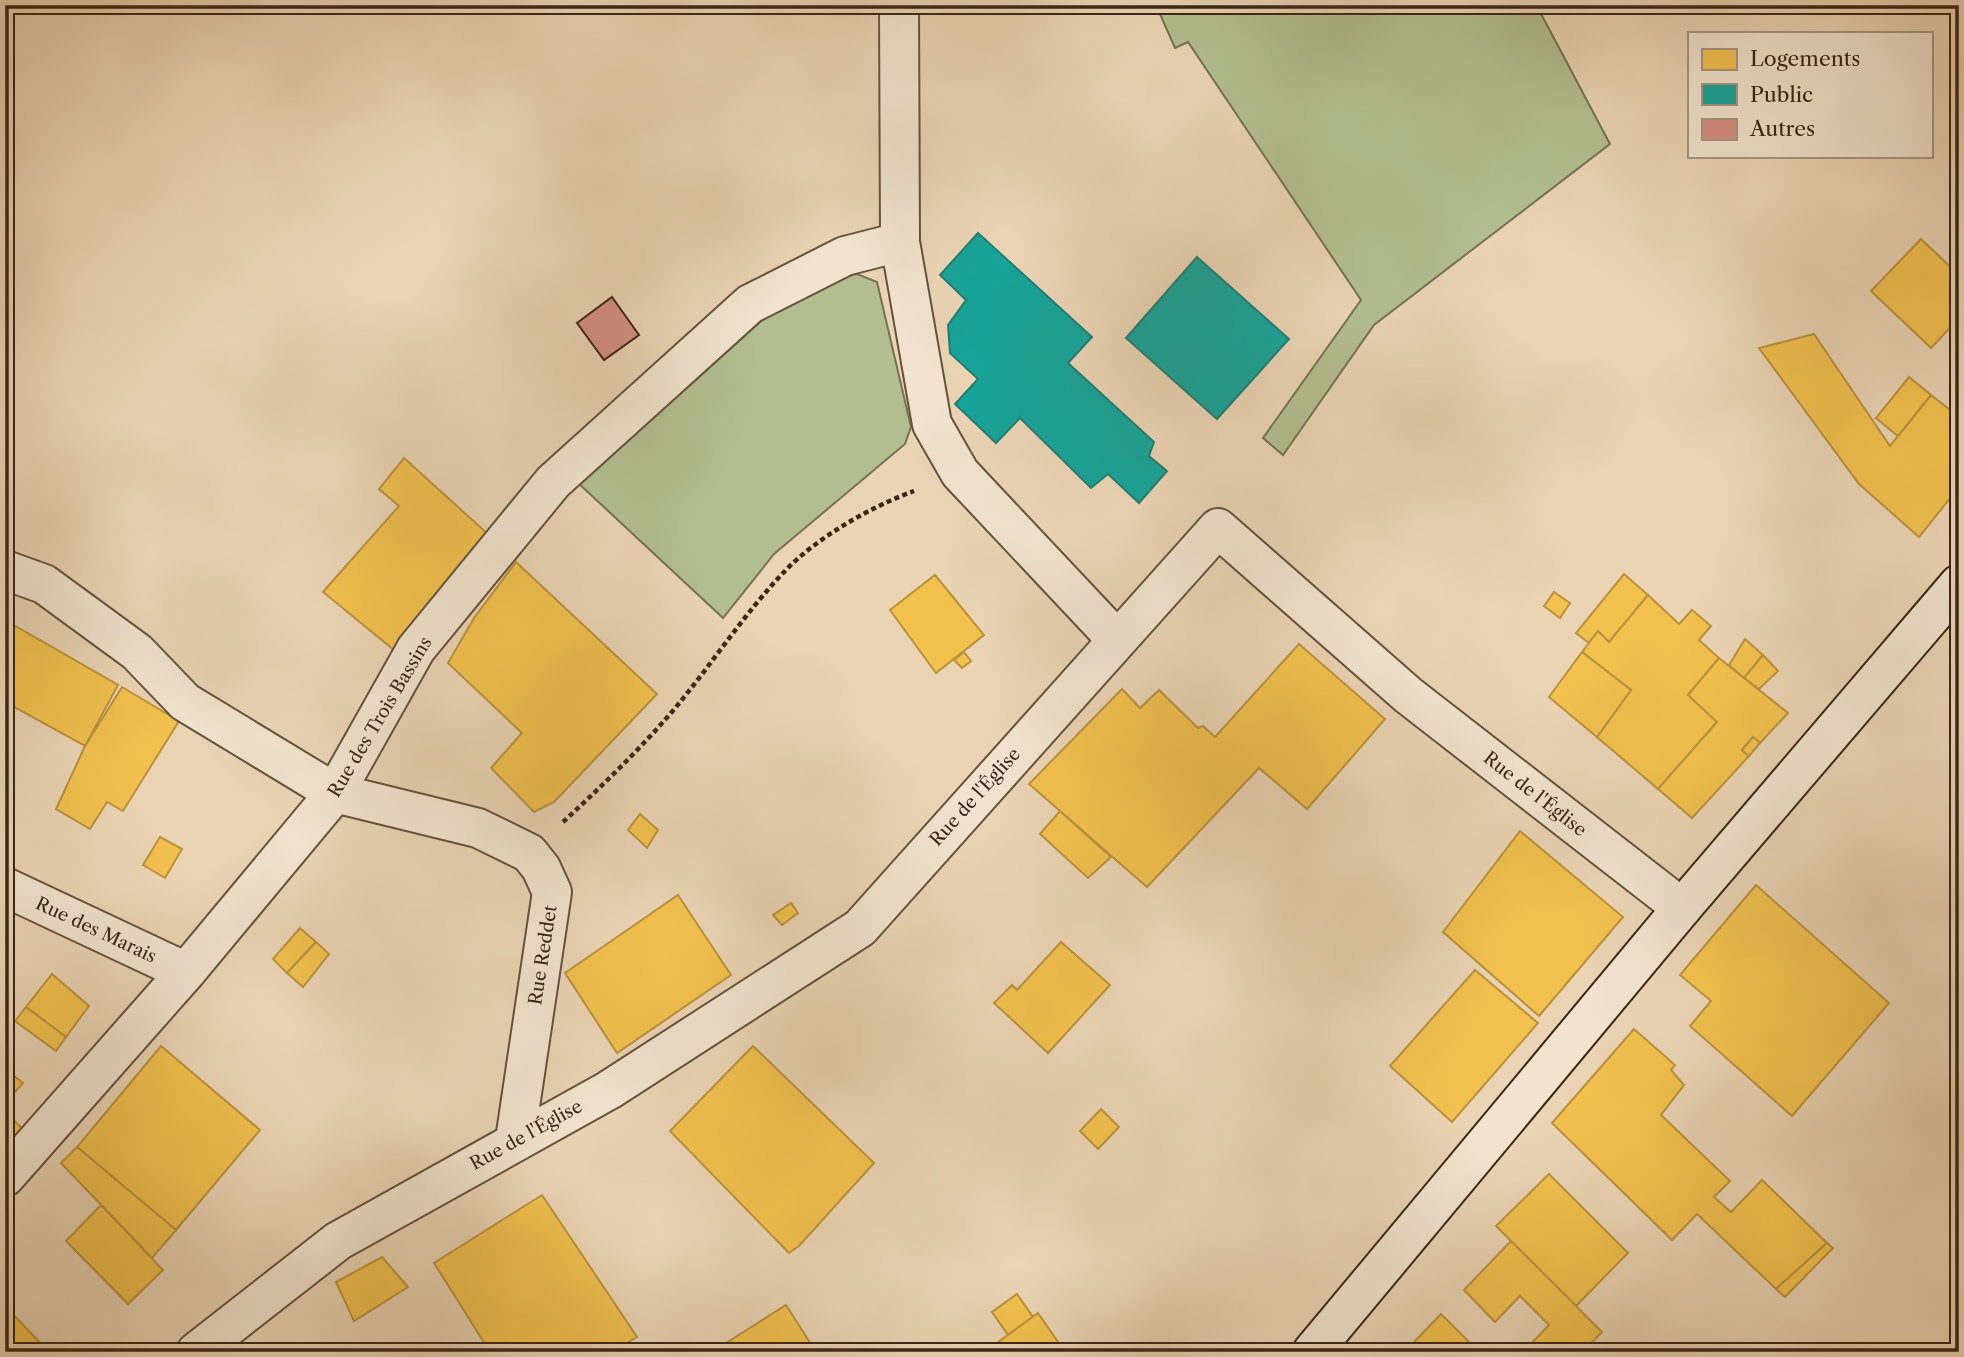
<svg xmlns="http://www.w3.org/2000/svg" width="1964" height="1357" font-family="'Libre Caslon Text',serif">
<style>
.green{fill:#b2be90;stroke:#767253;stroke-width:2}
.homes{fill:#f2c14e;stroke:#bb923d;stroke-width:2}
.public{fill:#17a398;stroke:#227e71;stroke-width:2}
.building{fill:#d58e82;stroke:#3b2616;stroke-width:2}
.lines{fill:none;stroke-linecap:round;stroke-linejoin:round}
.street-casing{stroke:#67523e;stroke-width:42}
.secondary-casing{stroke:#3b2616;stroke-width:42}
.path{stroke:#3b2616;stroke-width:4.5;stroke-dasharray:5 3.5;stroke-linecap:butt}
.street{stroke:#f1e3ce;stroke-width:38}
.secondary{stroke:#f1e3ce;stroke-width:38}
.labels{text-anchor:middle;dominant-baseline:central;stroke-width:7;stroke-linejoin:round;paint-order:stroke}
.street-label{font-size:18px;fill:#3b2616;stroke:#f1e3ce}
</style>
<rect width="100%" height="100%" fill="#ead4b4"/>
<filter id="stains"><feTurbulence type="fractalNoise" baseFrequency=".00286" numOctaves="4"/><feColorMatrix values="0 0 0 0 .2 0 0 0 0 .09 0 0 0 0 .02 0 0 0 .5 -.17"/></filter>
<radialGradient id="worn" r=".72"><stop offset=".6" stop-color="#630" stop-opacity="0"/><stop offset="1" stop-color="#630" stop-opacity=".3"/></radialGradient>
<g class="green">
<polygon points="1156,5 1546,5 1539,10 1610,144 1374,325 1283,455 1263,438 1361,300 1188,42 1175,48"/>
<polygon points="857,274 877,282 911,427 905,444 774,554 723,618 576,481 760,316 823,279"/>
</g>
<g class="homes">
<polygon points="1921,239 1959,275 1959,318 1931,348 1871,291"/>
<polygon points="1814,334 1890,446 1931,395 1959,417 1959,487 1919,537 1859,484 1759,348"/>
<polygon points="1909,377 1931,395 1898,436 1876,418"/>
<polygon points="404,458 490,536 394,650 323,592 399,506 379,489"/>
<polygon points="516,562 657,694 554,802 534,812 491,768 522,733 448,663 474,618"/>
<polygon points="1624,574 1648,595 1609,642 1598,631 1589,643 1576,633"/>
<polygon points="935,575 984,635 936,673 890,610"/>
<polygon points="1554,592 1570,603 1560,618 1544,606"/>
<polygon points="1648,595 1679,624 1692,610 1711,626 1699,640 1719,658 1688,695 1717,722 1658,789 1597,737 1631,690 1582,652 1598,631 1609,642"/>
<polygon points="5,620 118,685 85,746 5,702"/>
<polygon points="1745,639 1763,655 1744,678 1729,665"/>
<polygon points="1299,644 1385,719 1307,809 1259,768 1147,887 1029,784 1122,689 1140,708 1159,690 1198,728 1203,726 1215,737"/>
<polygon points="964,652 971,661 962,668 954,660"/>
<polygon points="1582,652 1631,690 1597,737 1549,697"/>
<polygon points="1763,655 1778,671 1759,689 1744,678"/>
<polygon points="1719,658 1788,713 1760,743 1753,737 1742,750 1749,756 1692,818 1658,789 1717,722 1688,695"/>
<polygon points="122,687 179,721 123,811 107,802 90,829 56,809 85,746"/>
<polygon points="1753,737 1760,743 1749,756 1742,750"/>
<polygon points="1060,811 1111,857 1088,878 1040,834"/>
<polygon points="640,814 658,830 647,848 628,830"/>
<polygon points="1520,831 1623,917 1539,1016 1443,932"/>
<polygon points="160,837 182,849 165,878 143,865"/>
<polygon points="1756,885 1889,1003 1792,1116 1690,1026 1711,1001 1680,975"/>
<polygon points="678,895 731,975 617,1053 565,973"/>
<polygon points="791,903 798,913 782,925 773,915"/>
<polygon points="300,928 316,942 287,973 273,959"/>
<polygon points="316,942 329,954 303,987 287,973"/>
<polygon points="1061,942 1110,985 1048,1053 994,1003 1012,985 1017,990"/>
<polygon points="1475,970 1538,1023 1452,1122 1390,1066"/>
<polygon points="52,974 89,1006 66,1037 26,1007"/>
<polygon points="26,1007 66,1037 56,1051 15,1021"/>
<polygon points="1634,1029 1675,1065 1671,1070 1684,1085 1661,1115 1730,1181 1714,1197 1731,1212 1762,1180 1827,1243 1776,1289 1697,1214 1672,1240 1552,1123"/>
<polygon points="161,1046 260,1130 176,1230 77,1147"/>
<polygon points="753,1046 874,1163 799,1246 789,1253 670,1131"/>
<polygon points="5,1069 23,1083 5,1103"/>
<polygon points="1101,1109 1119,1127 1098,1149 1080,1131"/>
<polygon points="5,1112 24,1130 5,1151"/>
<polygon points="77,1147 176,1230 152,1258 61,1163"/>
<polygon points="1549,1174 1628,1253 1576,1306 1496,1226"/>
<polygon points="542,1195 637,1337 612,1352 490,1352 434,1263"/>
<polygon points="101,1205 163,1270 128,1304 66,1241"/>
<polygon points="1511,1241 1602,1332 1583,1352 1523,1352 1549,1325 1520,1296 1495,1322 1464,1290"/>
<polygon points="1827,1243 1833,1248 1785,1297 1776,1289"/>
<polygon points="382,1257 408,1287 354,1321 336,1282"/>
<polygon points="1017,1294 1033,1317 1008,1335 992,1312"/>
<polygon points="786,1305 816,1352 716,1352 715,1350"/>
<polygon points="5,1306 49,1352 5,1352"/>
<polygon points="1038,1313 1065,1352 984,1352 1008,1335"/>
<polygon points="1441,1314 1479,1352 1424,1352 1414,1342"/>
</g>
<g class="public">
<polygon points="978,233 1092,337 1068,363 1154,442 1149,456 1167,471 1139,503 1108,474 1091,488 1020,418 996,443 955,404 978,379 950,353 948,325 966,300 940,275"/>
<polygon points="1197,257 1289,339 1217,419 1126,338"/>
</g>
<polygon class="building" points="612,297 639,335 604,360 577,323"/>
<g class="lines">
<g class="street-casing">
<g id="street">
<polyline points="899,5 900,242 932,424 960,473 1117,640"/>
<polyline points="5,570 44,584 137,652 185,702 335,793 478,828 529,853 541,868 552,892 515,1140"/>
<polyline points="5,887 186,972"/>
<polyline points="5,1177 186,972 335,793 416,649 553,482 750,304 845,256 900,242"/>
<polyline points="196,1352 338,1241 609,1090 860,928 1218,528 1408,695 1682,908"/>
</g>
</g>
<g class="secondary-casing">
<polyline id="secondary" points="1312,1352 1682,908 1959,584"/>
</g>
<path class="path" d="M563,822C601,787 638,751 671,713C710,667 743,615 784,572C816,538 870,507 914,491"/>
<use href="#street" class="street"/>
<use href="#secondary" class="secondary"/>
</g>
<g class="labels">
<g class="street-label">
<text transform="translate(380 717) rotate(-59)">Rue des Trois Bassins</text>
<text transform="translate(1535 794) rotate(38)">Rue de l'Église</text>
<text transform="translate(975 797) rotate(-48)">Rue de l'Église</text>
<text transform="translate(96 930) rotate(25)">Rue des Marais</text>
<text transform="translate(543 955) rotate(-81)">Rue Reddet</text>
<text transform="translate(526 1135) rotate(-29)">Rue de l'Église</text>
</g>
</g>
<rect width="1964" height="1357" fill="none" stroke="#ead4b4" stroke-width="28"/>
<rect x="7" y="7" width="1950" height="1343" fill="none" stroke="#3b2616" stroke-width="3.5"/>
<rect x="14" y="14" width="1936" height="1329" fill="none" stroke="#3b2616" stroke-width="2"/>
<rect x="1688" y="32" width="245" height="126" fill="#f1e3ce" stroke="#a89784" stroke-width="2"/>
<rect x="1702" y="49" width="35" height="21" fill="#f2c14e" stroke="#a89784" stroke-width="2"/>
<text x="1750" y="66" font-size="21" fill="#3b2616">Logements</text>
<rect x="1702" y="84" width="35" height="21" fill="#17a398" stroke="#a89784" stroke-width="2"/>
<text x="1750" y="102" font-size="21" fill="#3b2616">Public</text>
<rect x="1702" y="119" width="35" height="21" fill="#d58e82" stroke="#a89784" stroke-width="2"/>
<text x="1750" y="136" font-size="21" fill="#3b2616">Autres</text>
<rect width="100%" height="100%" filter="url(#stains)"/>
<rect width="100%" height="100%" fill="url(#worn)"/>
</svg>
